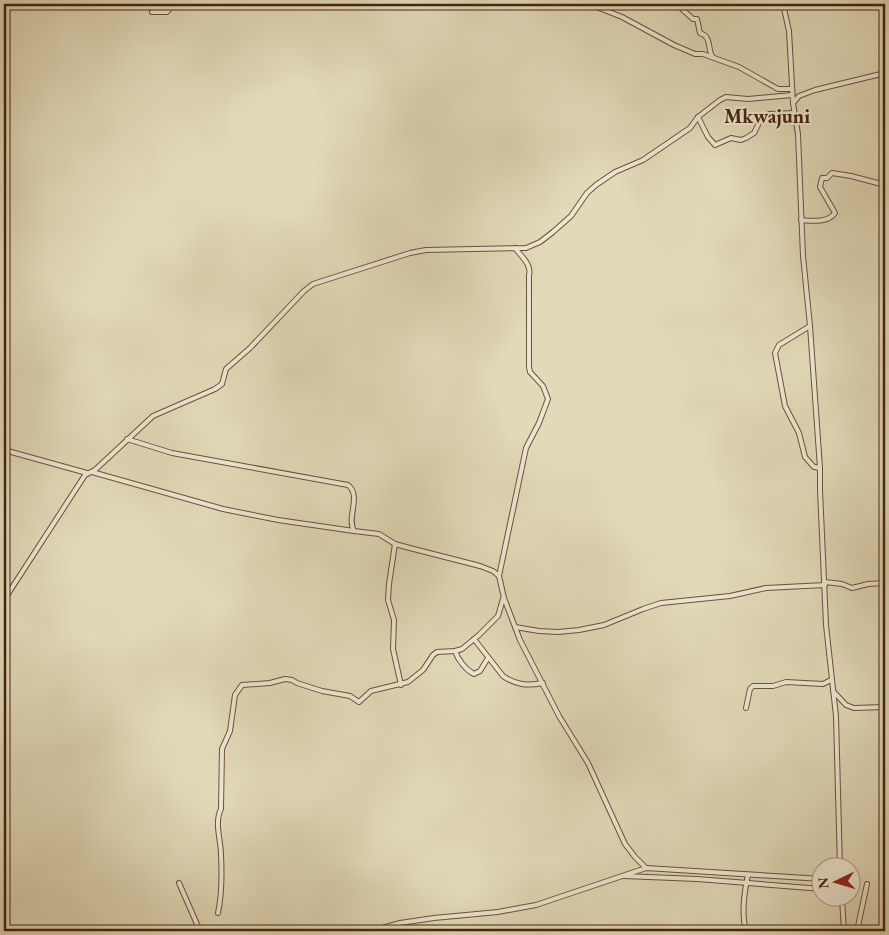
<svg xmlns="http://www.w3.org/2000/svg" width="889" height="935" font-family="'EB Garamond',serif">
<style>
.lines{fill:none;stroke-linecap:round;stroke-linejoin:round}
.street-casing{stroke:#6b5138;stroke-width:6}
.street{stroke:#ece6d1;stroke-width:4}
.labels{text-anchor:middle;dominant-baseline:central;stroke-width:4;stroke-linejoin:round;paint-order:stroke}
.quarter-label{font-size:20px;font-weight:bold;fill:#44240e;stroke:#ece6d1}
</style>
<rect width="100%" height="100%" fill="#e1d9b8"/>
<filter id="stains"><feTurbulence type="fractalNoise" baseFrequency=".004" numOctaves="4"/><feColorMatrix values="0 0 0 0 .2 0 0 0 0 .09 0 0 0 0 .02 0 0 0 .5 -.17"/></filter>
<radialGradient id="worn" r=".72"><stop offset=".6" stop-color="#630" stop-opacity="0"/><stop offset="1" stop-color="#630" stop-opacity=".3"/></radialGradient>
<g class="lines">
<g class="street-casing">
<g id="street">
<polyline points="589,4 622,17 674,45 695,54 703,54 739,67 778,89 792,89"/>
<path d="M682,4V9L693,19H697L700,33C712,37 707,47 712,56"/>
<polyline points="783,4 789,31 793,103"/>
<polyline points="152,12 167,12 170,8 171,4"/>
<polyline points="698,117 708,137 715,145 731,138 741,140 746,138 754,133 760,121 769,114 794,113"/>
<path d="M801,220C812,221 828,223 835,213L820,187L822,178H827L832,173L851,176L885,185"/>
<polyline points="810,326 779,345 775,353 785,406 799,433 805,457 814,467 820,468"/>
<path d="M127,439L172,453L348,485C362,496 346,517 354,531L379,534L395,544L406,547L480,566L493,571L499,576L504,598L520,640L559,716L588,763L625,844L635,857L646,868"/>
<polyline points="4,450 87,473"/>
<polyline points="92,472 223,509 278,520 354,531"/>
<polyline points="395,544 389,584 388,600 394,620 393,649 401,685"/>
<path d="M499,576L526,448L539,423L548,399L543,386L530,372L529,367V275C532,265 521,256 515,248"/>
<polyline points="825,582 842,584 852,588 868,584 885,583"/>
<polyline points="4,600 85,475 95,470 153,416 215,389 222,384 226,369 250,348 304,291 313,284 410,253 426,250 526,248 540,242 553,232 571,216 587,193 596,185 615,172 643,160 690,128 698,117 720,100 726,97 748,99 792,95"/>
<polyline points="515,627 539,631 558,632 579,630 604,625 643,609 661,603 730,596 766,588 825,585"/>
<path d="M474,639L503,676C516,685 527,686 543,683"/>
<path d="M455,651C458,660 466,670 474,674L480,671L488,658"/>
<polyline points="833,691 846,705 854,708 885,707"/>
<polyline points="746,708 750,689 753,686 773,686 786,682 823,684 831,680"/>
<polyline points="840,868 836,716 826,625 820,490 820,468 810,326 803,256 798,134 793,103 799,96 815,90 885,73"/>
<polyline points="624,876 697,879 822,889"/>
<polyline points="179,883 200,931"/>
<polyline points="842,898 844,931"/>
<path d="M218,913C222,894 222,874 221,855C221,840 214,823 221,809L222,749L230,731L235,695L242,685L270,683L285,679L292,680L297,683L322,691L350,696L359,702L371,691L408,682L423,670L433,655L437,652L455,651L462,649L479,635L498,616L503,599"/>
<polyline points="372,931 400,923 434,918 498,912 536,905 646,868 822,879"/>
<path d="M746,931C741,913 744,893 748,875"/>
<polyline points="857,931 867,884"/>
</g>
</g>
<use href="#street" class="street"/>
</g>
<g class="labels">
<g class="quarter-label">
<text x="767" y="116">Mkwajuni</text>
</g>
</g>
<rect width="889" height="935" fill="none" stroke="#e1d9b8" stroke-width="20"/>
<rect x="5" y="5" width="879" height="925" fill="none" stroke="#44240e" stroke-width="2.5"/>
<rect x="10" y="10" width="869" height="915" fill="none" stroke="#44240e"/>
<g transform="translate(836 882) rotate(265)"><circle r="24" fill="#ece6d1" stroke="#a99883"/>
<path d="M0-4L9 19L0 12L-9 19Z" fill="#8f2418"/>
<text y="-8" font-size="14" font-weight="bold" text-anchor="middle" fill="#44240e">N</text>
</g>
<rect width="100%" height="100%" filter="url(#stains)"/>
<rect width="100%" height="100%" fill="url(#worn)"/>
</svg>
